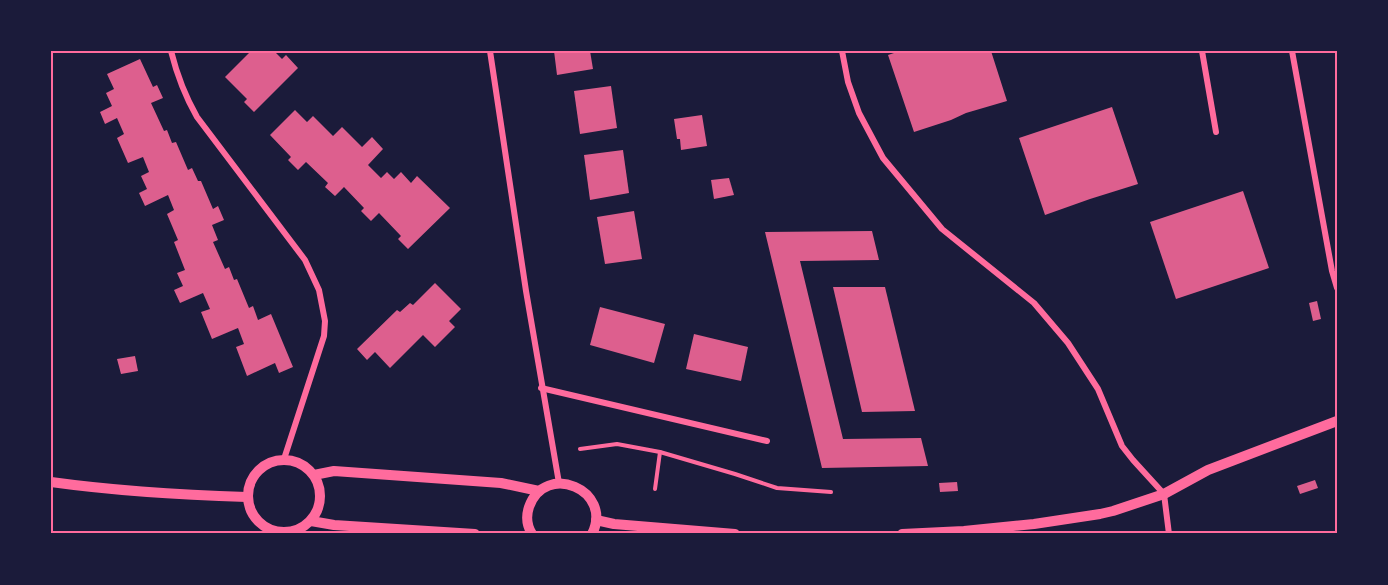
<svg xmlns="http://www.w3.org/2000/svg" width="1388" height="585" font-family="'Work Sans',sans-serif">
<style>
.building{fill:#dd5f8e}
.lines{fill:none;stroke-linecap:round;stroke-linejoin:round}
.path{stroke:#ff6b9d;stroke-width:4}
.minor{stroke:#ff6b9d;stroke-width:6}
.tertiary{stroke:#ff6b9d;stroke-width:10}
.neatline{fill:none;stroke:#ff6b9d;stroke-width:2}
</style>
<rect width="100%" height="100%" fill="#1b1b3a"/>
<g class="building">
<polygon points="251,51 274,51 282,59 286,55 298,68 254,112 244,102 247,99 225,77"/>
<polygon points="554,51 590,51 593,69 557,75"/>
<polygon points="900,51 991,51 1007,101 966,113 951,120 914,132 888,55"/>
<polygon points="140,59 153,87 157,85 163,98 151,103 164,131 167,130 172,143 176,142 188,170 192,168 198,181 201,181 213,209 218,206 224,220 212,225 218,240 213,242 225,269 229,267 234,280 237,279 249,308 253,306 258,320 271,314 293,367 279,373 275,363 247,376 236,347 244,344 238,328 212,339 201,312 210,309 203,293 180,303 174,290 183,286 177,273 185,270 174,242 178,240 167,214 174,210 168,195 145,206 139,193 147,189 141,176 149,172 143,157 128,163 117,138 124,134 117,118 105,124 100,112 112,106 106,93 114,89 107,74"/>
<polygon points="611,86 617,128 580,134 574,91"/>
<polygon points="1112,107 1138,184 1090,199 1045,215 1019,138"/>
<polygon points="295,110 307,122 313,116 333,136 342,127 362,147 372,137 383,149 368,165 381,178 387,172 394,179 401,172 411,183 417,176 450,208 408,249 398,239 401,236 379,213 371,221 361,211 364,208 344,187 335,196 325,187 328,183 306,162 298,170 288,160 291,157 270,135"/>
<polygon points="702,115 707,146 681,150 680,139 677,139 674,119"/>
<polygon points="623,150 629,193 590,200 584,155"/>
<polygon points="729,178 734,195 714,199 711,180"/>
<polygon points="1243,191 1269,268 1176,299 1150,222"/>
<polygon points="634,211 642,259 605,264 597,217"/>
<polygon points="872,231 879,260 800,261 843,439 921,438 928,466 822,468 765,232"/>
<polygon points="435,283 461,309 449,321 455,327 435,347 423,335 390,368 375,352 367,360 357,349 397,310 400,312 410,303 413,305"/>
<polygon points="833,287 885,287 915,411 862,412"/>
<polygon points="1317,301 1321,319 1313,321 1309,303"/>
<polygon points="600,307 665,324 654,363 590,345"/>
<polygon points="694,334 748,347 741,381 686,369"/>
<polygon points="135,356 138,371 121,374 117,359"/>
<polygon points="1315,480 1318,488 1300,494 1297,486"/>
<polygon points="957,482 958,491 940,492 939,483"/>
</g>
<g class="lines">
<g class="path">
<polyline points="580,449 617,444 660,452 735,474 777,488 831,492"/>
<polyline points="655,489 660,452"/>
</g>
<g class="minor">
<path d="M171,51C177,75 185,96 197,117L305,260L319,290L325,321L324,336L284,459"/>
<polyline points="490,51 526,291 559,483"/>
<polyline points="842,51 848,82 859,113 883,158 942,229 1034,303 1068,343 1098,389 1122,446 1133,460 1164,494 1169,534"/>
<polyline points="1202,51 1216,132"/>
<polyline points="1292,51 1332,271 1337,288"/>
<polyline points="541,388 767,441"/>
<polyline points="283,534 283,533"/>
</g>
<g class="tertiary">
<circle cx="284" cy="496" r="36"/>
<polyline points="314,475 334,471 501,483 539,491"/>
<path d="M51,482C116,491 182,495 247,497"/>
<polyline points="596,520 614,524 735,534"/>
<polyline points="311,521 334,525 475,534"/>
<path d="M532,534C527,526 526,516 529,507C545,461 614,490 592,534"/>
<polyline points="902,534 964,531 1034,524 1100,514 1113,511 1164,494 1208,470 1337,421"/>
</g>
</g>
<rect width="1388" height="585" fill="none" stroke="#1b1b3a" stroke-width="105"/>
<rect x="52" y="52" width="1284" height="480" class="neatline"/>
</svg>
